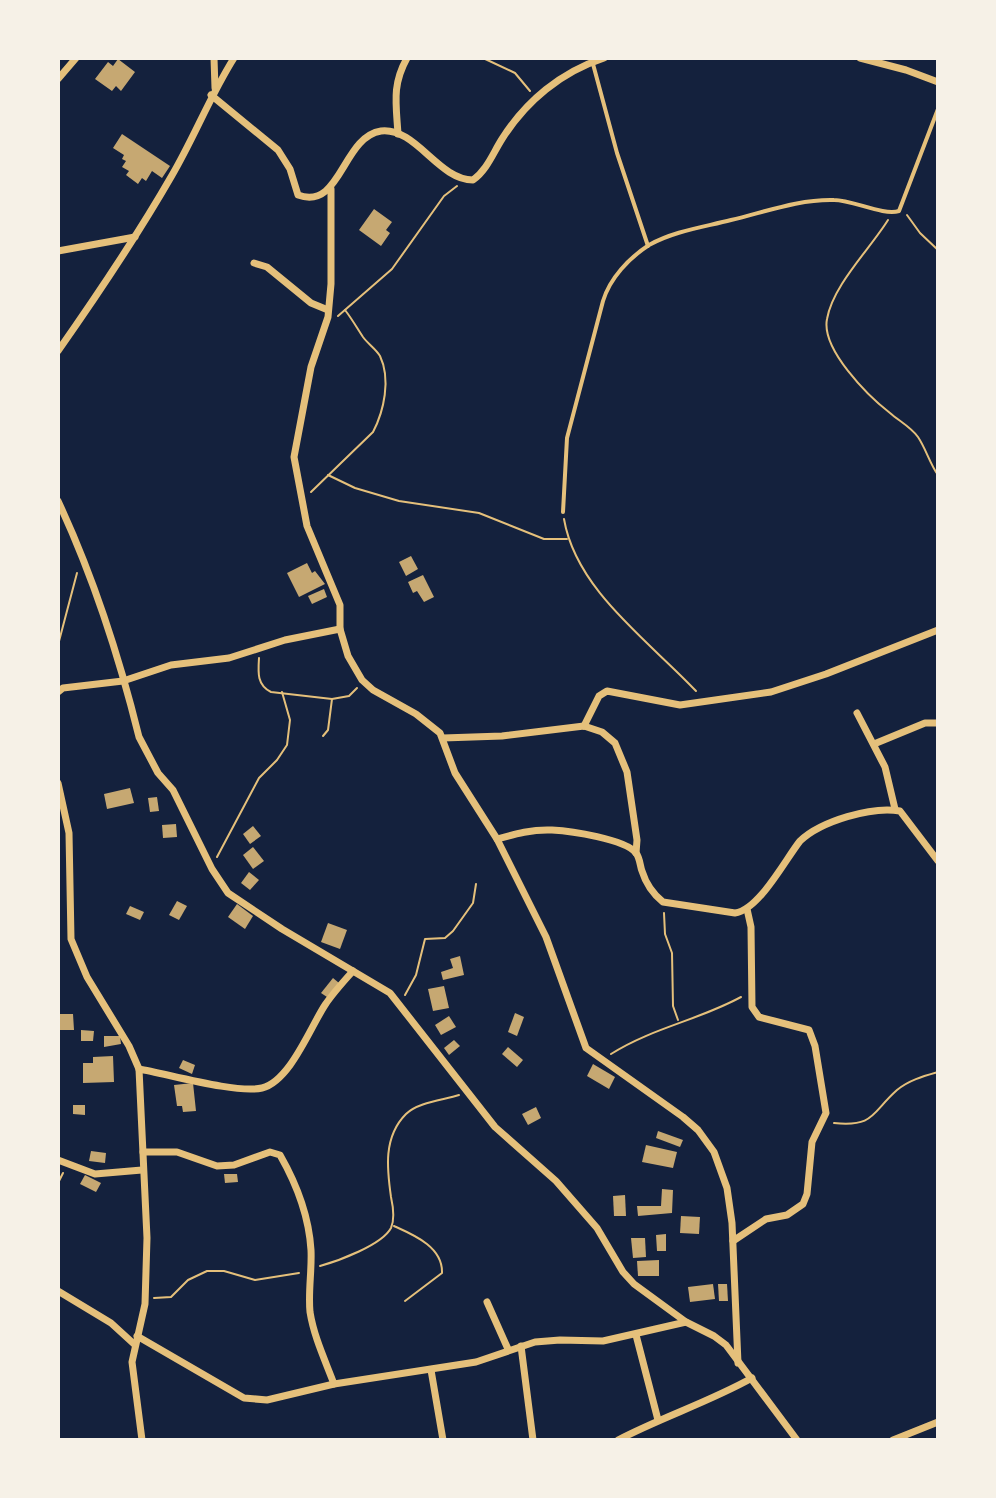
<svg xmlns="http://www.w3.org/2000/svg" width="996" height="1498" font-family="Helvetica,sans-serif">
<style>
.building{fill:#c6a872}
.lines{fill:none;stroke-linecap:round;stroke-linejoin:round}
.path{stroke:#e5c07b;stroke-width:2}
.service{stroke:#e5c07b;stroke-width:4}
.minor{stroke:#e5c07b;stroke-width:7}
</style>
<rect width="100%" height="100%" fill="#14213d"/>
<g class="building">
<polygon points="118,59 135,72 121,91 116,86 112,91 95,79 108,62 113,66"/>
<polygon points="122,134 170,166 162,178 152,171 146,181 142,178 138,184 126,175 129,171 122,167 126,161 122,159 124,155 113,148"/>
<polygon points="374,209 392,222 386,230 390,233 381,246 359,230"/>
<polygon points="411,556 418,569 406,576 399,562"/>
<polygon points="307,563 312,573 315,571 325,584 299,597 287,573"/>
<polygon points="423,575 434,597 424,602 417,591 413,593 408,582"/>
<polygon points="324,589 327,597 312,604 308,596"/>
<polygon points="130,788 134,803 107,809 104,794"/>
<polygon points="157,797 159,811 150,812 148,798"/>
<polygon points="176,824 177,837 163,838 162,825"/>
<polygon points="253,826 261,836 250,844 243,834"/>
<polygon points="253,847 264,861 253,869 243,855"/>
<polygon points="249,872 259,880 250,890 241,883"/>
<polygon points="177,901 187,906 179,920 169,915"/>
<polygon points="237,904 253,916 245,929 228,917"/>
<polygon points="130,906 144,912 140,920 126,914"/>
<polygon points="328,923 347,930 340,949 321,942"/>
<polygon points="460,956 464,975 443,980 441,972 453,968 450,959"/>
<polygon points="333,978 339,983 327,997 321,993"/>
<polygon points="444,986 449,1008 433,1011 428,989"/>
<polygon points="515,1013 524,1017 517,1036 508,1032"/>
<polygon points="58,1014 73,1014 74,1030 58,1030"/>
<polygon points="449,1016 456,1027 441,1035 435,1025"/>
<polygon points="81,1030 94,1031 93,1041 81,1041"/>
<polygon points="104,1036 120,1036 121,1044 104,1047"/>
<polygon points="454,1040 460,1046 449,1055 444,1048"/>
<polygon points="508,1047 523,1060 517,1067 502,1054"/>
<polygon points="113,1056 114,1082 83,1083 83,1063 93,1063 93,1057"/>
<polygon points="183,1060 195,1065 192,1074 179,1068"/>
<polygon points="593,1064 615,1077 609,1089 587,1076"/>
<polygon points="193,1083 196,1111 183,1112 182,1106 177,1106 174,1085"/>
<polygon points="73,1105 85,1105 85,1115 73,1114"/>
<polygon points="536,1107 541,1118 528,1125 522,1114"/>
<polygon points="658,1131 683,1140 680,1147 656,1138"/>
<polygon points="646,1145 677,1152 673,1168 642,1162"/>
<polygon points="91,1151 106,1153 105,1163 89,1161"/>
<polygon points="224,1174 237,1174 238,1182 225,1183"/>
<polygon points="85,1175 101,1183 96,1192 80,1184"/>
<polygon points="662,1189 673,1190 672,1213 638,1216 637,1206 661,1206"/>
<polygon points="625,1195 626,1216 614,1216 613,1196"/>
<polygon points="681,1216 700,1217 699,1234 680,1233"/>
<polygon points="666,1234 666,1251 657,1251 656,1235"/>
<polygon points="631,1238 645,1238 646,1257 633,1258"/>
<polygon points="659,1260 659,1276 638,1276 637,1261"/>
<polygon points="713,1284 715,1299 690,1302 688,1287"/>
<polygon points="718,1284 727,1284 728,1301 719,1301"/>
</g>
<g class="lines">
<g class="path">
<polyline points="483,58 515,73 530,91"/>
<polyline points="907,215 920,233 938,250"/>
<path d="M888,220C870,249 833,285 827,319C821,349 868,396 890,413C899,421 911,427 918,437C926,449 930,464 938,475"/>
<polyline points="338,316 392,269 444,196 457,186"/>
<polyline points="328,475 355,488 399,501 479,513 544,539 567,539"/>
<path d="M311,492L373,432C384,411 391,379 380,356C376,349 368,344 363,337C357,328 352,319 345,310"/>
<path d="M564,519C576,590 649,641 696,691"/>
<polyline points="58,645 77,573"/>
<path d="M259,658C258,673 257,685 271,692L332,699"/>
<polyline points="323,736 328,730 332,699 349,696 357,688"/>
<polyline points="217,857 259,778 277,760 287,745 290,720 282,692"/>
<polyline points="664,913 665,934 672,953 673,1006 678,1020"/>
<polyline points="405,995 416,975 425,939 445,938 453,931 473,903 476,884"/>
<path d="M611,1054C652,1028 699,1020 741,997"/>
<path d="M834,1123C875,1127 871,1113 897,1090C909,1080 924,1076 938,1072"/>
<polyline points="58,1183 63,1173"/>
<path d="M394,1226C414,1235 443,1247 442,1273L405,1301"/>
<path d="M320,1266C338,1261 382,1245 391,1228C395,1219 393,1206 391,1197C387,1169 383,1137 406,1114C418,1102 444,1100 459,1095"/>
<polyline points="154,1298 171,1297 188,1280 207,1271 224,1271 255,1280 299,1273"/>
</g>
<g class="service">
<polyline points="593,64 617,153 648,246"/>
<path d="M563,512L567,438L603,301C610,278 629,258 649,245C674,231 704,227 731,220C765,212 799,199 834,200C853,200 883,216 899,211L938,109"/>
</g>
<g class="minor">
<polyline points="214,58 215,88"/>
<polyline points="860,58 906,70 938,82"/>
<polyline points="58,79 76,58"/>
<path d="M211,95L278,150L290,169L298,195C341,211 342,137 381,131C416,127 438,180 473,180C487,170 493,153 502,139C526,101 561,72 604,58"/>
<path d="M398,134C396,103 392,85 407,58"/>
<polyline points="331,189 331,284 328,317 311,367 294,457 307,526 340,605 340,629 348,656 362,680 373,690 416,714 440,733 455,773 497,839 546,937 586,1048 683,1117 698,1130 714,1152 727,1188 732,1223 738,1363"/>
<polyline points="58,251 135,237"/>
<polyline points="254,263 267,267 311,303 328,310"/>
<path d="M58,351C98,294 137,236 171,177C194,138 210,96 234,58"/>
<path d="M58,501C93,576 119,656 139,737L158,773L173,790L212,869L228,893L282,929L390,993L495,1127L556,1181L597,1228L623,1272L634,1284L686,1322L714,1336L726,1345L797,1440"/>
<polyline points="58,692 63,688 123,681 171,665 229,658 285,640 340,629"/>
<polyline points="857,713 885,767 895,809"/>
<polyline points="584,726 599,696 607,691 680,705 771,692 826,674 938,630"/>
<polyline points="443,738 502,736 584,726 602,732 615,743 627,772 637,840 636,853"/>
<polyline points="874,744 925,723 938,723"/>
<polyline points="58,783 69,833 71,939 87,977 129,1046 139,1069 147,1238 145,1304 132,1362 142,1440"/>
<path d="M497,839C515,834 533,829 552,830C571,831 625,839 636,853C640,858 640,866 642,871C646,884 653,894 663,902L735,913C759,910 785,860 800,841C821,821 872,806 900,811L938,861"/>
<path d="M139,1069C168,1074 237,1094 262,1088C290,1081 310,1028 325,1005C333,993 343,982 353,971"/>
<path d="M143,1152H177L217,1166L234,1165L270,1152L280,1155C296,1183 309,1217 311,1250C312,1271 308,1291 310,1312C314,1337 325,1360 334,1384"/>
<polyline points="58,1160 95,1174 142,1170"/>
<polyline points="733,1241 766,1219 787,1215 803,1204 807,1194 812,1142 826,1113 815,1046 809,1030 759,1017 752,1007 751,927 747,909"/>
<polyline points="58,1291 111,1323 134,1344"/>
<polyline points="487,1302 508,1349"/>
<polyline points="636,1335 658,1420"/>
<polyline points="137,1336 244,1398 267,1400 334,1384 476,1362 535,1342 560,1340 603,1341 686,1322"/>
<polyline points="521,1346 533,1440"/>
<polyline points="431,1370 443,1440"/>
<path d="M618,1440C662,1417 709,1402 752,1378"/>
<polyline points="893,1440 938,1422"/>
</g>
</g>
<rect width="996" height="1498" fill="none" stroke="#f6f1e7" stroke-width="120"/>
</svg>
